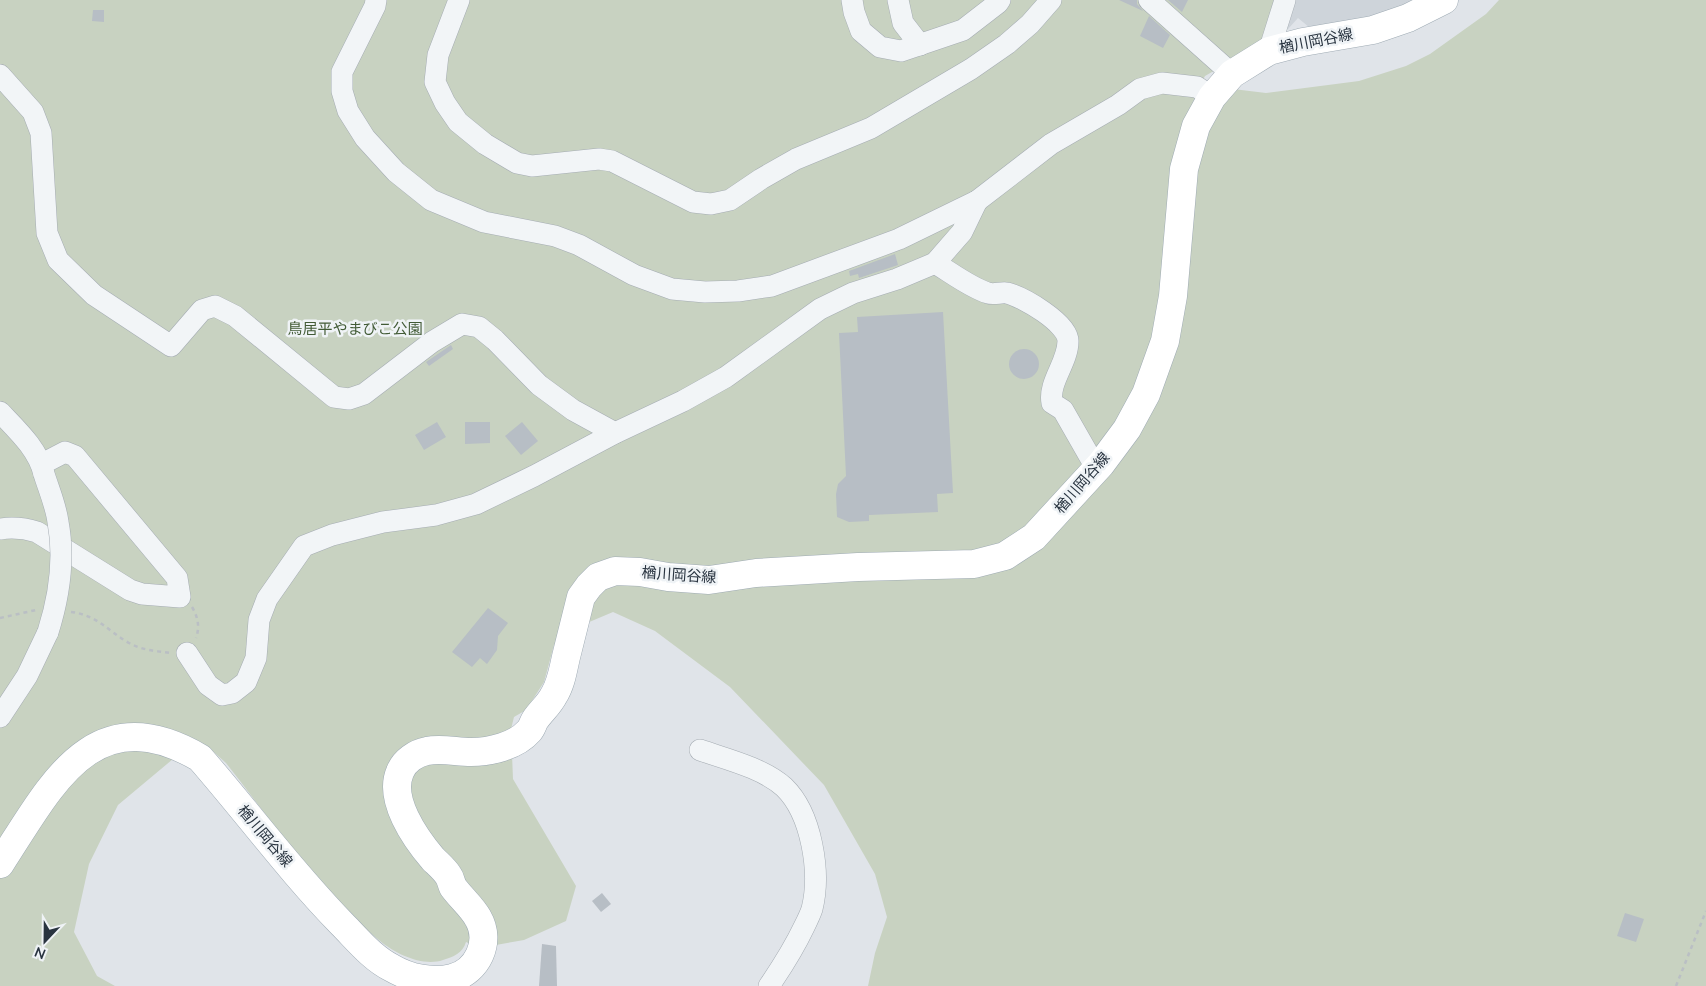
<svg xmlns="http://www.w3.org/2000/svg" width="1706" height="986" font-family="'Nunito Sans','Noto Sans JP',sans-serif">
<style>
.built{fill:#ced4da}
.green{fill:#c8d2c1}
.building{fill:#b7bec5}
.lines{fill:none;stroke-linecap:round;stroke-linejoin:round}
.minor-casing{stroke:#a5acb3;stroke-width:22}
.major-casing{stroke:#9fabb4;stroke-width:29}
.path{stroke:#babfc4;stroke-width:2.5;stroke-dasharray:4 4;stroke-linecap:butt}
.minor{stroke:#f2f5f7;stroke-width:21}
.major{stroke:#fff;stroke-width:28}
.minor-bridge-casing{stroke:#a5acb3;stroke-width:22;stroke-linecap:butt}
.minor-bridge{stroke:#f2f5f7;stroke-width:21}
.labels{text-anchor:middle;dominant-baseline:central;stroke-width:5;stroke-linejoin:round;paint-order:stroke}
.street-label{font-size:15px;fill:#293440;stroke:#eff3f6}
.park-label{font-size:15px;fill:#425b36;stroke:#eff3f6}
</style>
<rect width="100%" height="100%" fill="#e0e4e9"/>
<polygon class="built" points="1296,0 1425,0 1412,7 1334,27 1309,27 1298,18 1288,29 1284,24"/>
<path class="green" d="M0,0H1278L1266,41L1205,76L1200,85L1266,93L1359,81L1406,66L1430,54L1486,14L1499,0H1706V986H868L875,953L887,917L875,874L824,785L730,687L655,631L613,612L568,631L554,645L544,682L526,710L514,717L511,729L513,779L576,886L566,921L524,940L479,948L466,942C463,953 453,957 443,960C423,967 396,954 380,941C320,892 274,824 226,763L208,747L173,759L118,805L89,864L74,932L97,976L115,986H0Z"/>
<g class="building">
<polygon points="1119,0 1137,0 1137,4 1143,11"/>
<polygon points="1168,0 1188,0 1182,12"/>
<polygon points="93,10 104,10 104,22 92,21"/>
<polygon points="1149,16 1170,35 1163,48 1140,36"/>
<polygon points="895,254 898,265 859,278 858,274 850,276 849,271"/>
<polygon points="943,312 953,493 937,494 938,512 869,515 869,521 849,522 837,517 836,494 838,484 846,476 839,333 858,332 857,317"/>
<polygon points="451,345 453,349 429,366 426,362"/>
<circle cx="1024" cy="364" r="15"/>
<polygon points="437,422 446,437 424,450 415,435"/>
<polygon points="465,422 490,422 490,443 465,444"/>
<polygon points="522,422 538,441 521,455 505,436"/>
<polygon points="488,608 508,623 498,636 497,650 487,664 480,658 472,667 452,652"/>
<polygon points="602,893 611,904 601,912 592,901"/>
<polygon points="1625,913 1644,919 1636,942 1617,936"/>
<polygon points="542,944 556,946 557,986 539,986"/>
</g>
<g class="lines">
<g class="minor-casing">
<g id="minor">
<polyline points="376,0 375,6 342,72 342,91 348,111 365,138 396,172 431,200 484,222 555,236 579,245 634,275 672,289 705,292 738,291 772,286 899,239 977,201 1051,144 1118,105 1140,89 1162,83 1197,87 1212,97"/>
<polyline points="459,0 438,55 435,82 445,103 458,122 485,144 517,163 532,166 599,159 612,161 693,202 711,204 730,200 761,179 796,159 871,128 971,69 1007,44 1030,24 1051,0"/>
<polyline points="852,0 854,12 861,31 880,47 901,51 963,30 998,3 1000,0"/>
<polyline points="898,0 903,23 920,45"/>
<polyline points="1149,0 1232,74"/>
<polyline points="1269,51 1285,0"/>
<polyline points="0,75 33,112 41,133 47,233 58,260 94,295 171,346 202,310 215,306 235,316 334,397 349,399 364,394 432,342 462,324 479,327 495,340 539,385 573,410 615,433"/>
<path d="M935,263C950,272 971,288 988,293C994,295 1001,292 1007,293C1023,297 1068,323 1068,341C1068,363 1048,382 1052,403L1063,410L1091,459"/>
<path d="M0,412C17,430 38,449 44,474"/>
<path d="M0,529C13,527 24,528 37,532L130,590L142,594L180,597L177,578L75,456L65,452L42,464"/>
<polyline points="187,653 208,685 222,695 232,693 246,682 256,658 259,620 267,599 304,546 332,535 383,522 436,515 476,504 534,476 615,433 683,401 726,377 820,309 853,293 897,279 935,263 962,232 977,201"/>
<polyline points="0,717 27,676 48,632"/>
<path d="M700,750C726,759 763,768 784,787C812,814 821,873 812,909C810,915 807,921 804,927C794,948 782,967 769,986"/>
</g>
</g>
<g class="major-casing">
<path id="major" d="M0,864C51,786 93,695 200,758C248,813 291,872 342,924C357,939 372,958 392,968C409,978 432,983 452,978C477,972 492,942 478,918C472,907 461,898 453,887C451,883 451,879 448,875C444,869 438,864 433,859C415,838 388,799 400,772C404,761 416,753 427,751C441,748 457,752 471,752C490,752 516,746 529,731C532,728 533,723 535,720C541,711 549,705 554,695C561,684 563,670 566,657C571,637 576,617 581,597L589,586L598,577L615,571L640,572L668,577L709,580L756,573L858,567L974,564L1005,556L1034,537L1101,464L1127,429L1146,394L1165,341L1173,296L1184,169L1196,126L1212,97L1232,74L1269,51L1303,42L1373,30L1408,18L1444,0"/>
</g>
<g class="path">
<path d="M192,607C198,617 200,627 196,638"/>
<path d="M71,612C97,615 108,631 129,643C141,650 156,651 170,653"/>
<polyline points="0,618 36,610"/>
<polyline points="1676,986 1706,911"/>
</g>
<use href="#minor" class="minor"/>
<use href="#major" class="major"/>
<g class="minor-bridge-casing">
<path id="minor-bridge" d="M44,474C49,490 56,506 58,522C65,559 59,597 48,632"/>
</g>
<use href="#minor-bridge" class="minor-bridge"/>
</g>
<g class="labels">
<g class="street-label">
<text transform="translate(1316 41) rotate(-11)">楢川岡谷線</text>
<text transform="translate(1082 483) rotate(-49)">楢川岡谷線</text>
<text transform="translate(679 575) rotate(4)">楢川岡谷線</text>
<text transform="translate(265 836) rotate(50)">楢川岡谷線</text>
</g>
<g class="park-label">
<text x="355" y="329">鳥居平やまびこ公園</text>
</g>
</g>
<g transform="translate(45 941) rotate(202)" stroke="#eff3f6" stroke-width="4" paint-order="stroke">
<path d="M0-4L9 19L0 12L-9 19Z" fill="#293440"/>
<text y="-8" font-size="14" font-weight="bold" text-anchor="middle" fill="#293440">N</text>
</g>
</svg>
